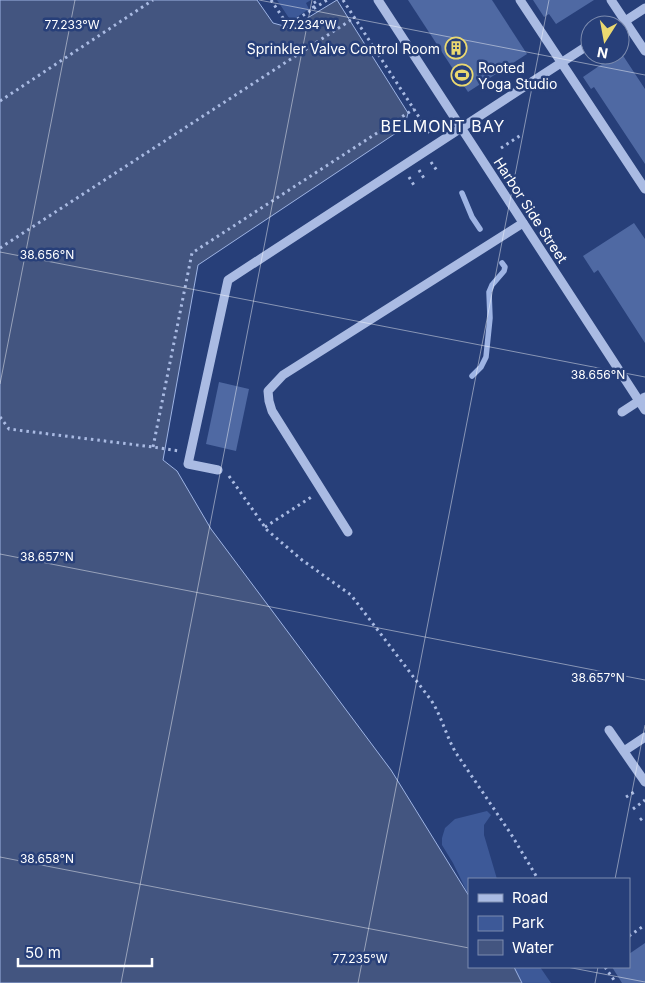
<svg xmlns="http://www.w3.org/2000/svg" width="645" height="983" font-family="Inter,sans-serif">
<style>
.green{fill:#3d5998}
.water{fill:#435580;stroke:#9eb4e4}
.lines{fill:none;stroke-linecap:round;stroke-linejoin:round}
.stream{stroke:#9eb4e4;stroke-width:5.5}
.building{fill:#4f69a3}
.path{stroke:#aabbe3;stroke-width:3;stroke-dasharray:2.5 4;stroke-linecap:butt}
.minor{stroke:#aabbe3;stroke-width:9}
.ticks{fill:none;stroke:#fff;stroke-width:1;stroke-opacity:0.45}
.labels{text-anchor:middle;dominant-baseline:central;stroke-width:5;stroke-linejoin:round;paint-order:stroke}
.poi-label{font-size:14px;fill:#fff;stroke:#273f79;text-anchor:end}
.street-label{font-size:14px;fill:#fff;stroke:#273f79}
.quarter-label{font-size:16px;letter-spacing:1px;fill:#fff;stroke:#273f79}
.ticks-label{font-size:12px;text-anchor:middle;fill:#fff;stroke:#273f79;stroke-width:5;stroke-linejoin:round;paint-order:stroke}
</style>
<rect width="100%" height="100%" fill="#273f79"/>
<g class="green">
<polygon points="277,0 311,0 306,3 309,9 291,21"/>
<polygon points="487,811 491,815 484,825 484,835 497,879 469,879 469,896 453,863 442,845 442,838 445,828 455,819"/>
<polygon points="514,967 540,967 551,983 522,983"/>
</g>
<polygon class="water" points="0,0 257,0 273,23 291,28 337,0 408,113 406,121 399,131 198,265 163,460 177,471 211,529 391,770 469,896 469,967 514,967 522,983 0,983"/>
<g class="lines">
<g class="stream">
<polyline points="462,193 472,217 480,229"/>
<polyline points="472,376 481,367 486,357 490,318 489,292 492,285 504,271 505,267 502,263"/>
</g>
</g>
<g class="building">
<polygon points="408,0 492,0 527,54 468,92"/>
<polygon points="533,0 594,0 556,24 549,14 544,17"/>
<polygon points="620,51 645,89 645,164 594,87 591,89 583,77 615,55 620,55"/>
<polygon points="634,223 645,239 645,343 598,270 594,273 583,256"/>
<polygon points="219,382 249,389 236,451 206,444"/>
<polygon points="645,943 645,983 622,983 612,967 629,967 629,954"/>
</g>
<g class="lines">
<g class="path">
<polyline points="271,0 285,21 291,23 327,0"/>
<polyline points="343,0 430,134"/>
<polyline points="314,8 312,4 319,0"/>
<polyline points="0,101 153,0"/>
<polyline points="501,148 521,135"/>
<polyline points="431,162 438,172"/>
<polyline points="419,170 425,180"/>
<polyline points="409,177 415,187"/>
<polyline points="0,248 354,18"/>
<polyline points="0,417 9,429 153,447 179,451"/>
<polyline points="153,447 192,253 414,109"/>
<path d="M229,476L267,530L302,560L351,595L431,700C442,717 446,736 456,753L511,834L538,879"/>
<polyline points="265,527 313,496"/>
<polyline points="626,797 636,791"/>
<polyline points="633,809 645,800"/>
<polyline points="640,820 645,816"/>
<polyline points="629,936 645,925"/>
<polyline points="605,967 616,983"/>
</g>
<g class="minor">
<polyline points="378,0 645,410"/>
<polyline points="520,0 645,189"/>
<polyline points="611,0 645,51"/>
<polyline points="619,25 645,8"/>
<polyline points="622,412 645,397"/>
<polyline points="218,470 188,464 228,280 590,44"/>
<polyline points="348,532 272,411 269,401 268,391 283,375 523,223"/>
<polyline points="609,730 645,782"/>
<polyline points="624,751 645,737"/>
</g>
</g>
<path class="ticks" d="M259,0L645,75M0,252L645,377M0,384L75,0M0,554L645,680M0,857L469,948M615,879L645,725M567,967L645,982M121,983L312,0M358,983L549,0M595,983L598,967"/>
<defs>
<g id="building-ring" transform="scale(1.125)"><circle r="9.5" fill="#273f79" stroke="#ebd970" stroke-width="1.5"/><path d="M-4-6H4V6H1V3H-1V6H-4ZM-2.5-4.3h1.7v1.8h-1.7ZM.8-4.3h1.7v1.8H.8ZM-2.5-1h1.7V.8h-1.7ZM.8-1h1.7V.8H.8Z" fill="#ebd970"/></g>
<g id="stadium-ring" transform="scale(1.125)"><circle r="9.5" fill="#273f79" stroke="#ebd970" stroke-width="1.5"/><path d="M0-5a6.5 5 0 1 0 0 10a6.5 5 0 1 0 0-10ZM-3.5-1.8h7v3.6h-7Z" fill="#ebd970"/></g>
</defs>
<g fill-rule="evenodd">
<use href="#building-ring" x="456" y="48"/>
<use href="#stadium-ring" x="462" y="75"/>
</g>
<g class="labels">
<g class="poi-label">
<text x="440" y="48">Sprinkler Valve Control Room</text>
<text x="478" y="67" text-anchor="start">Rooted<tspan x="478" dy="16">Yoga Studio</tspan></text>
</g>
<g class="street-label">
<text transform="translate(531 210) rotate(57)">Harbor Side Street</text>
</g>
<g class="quarter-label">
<text x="443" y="126">BELMONT BAY</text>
</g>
</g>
<g class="ticks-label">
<text x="72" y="29">77.233°W</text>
<text x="309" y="29">77.234°W</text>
<text x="47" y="259">38.656°N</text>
<text x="598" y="379">38.656°N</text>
<text x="47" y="561">38.657°N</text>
<text x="598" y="682">38.657°N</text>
<text x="47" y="863">38.658°N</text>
<text x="360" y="963">77.235°W</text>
</g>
<rect x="468" y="878" width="162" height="90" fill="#273f79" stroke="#7d8caf"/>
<rect x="478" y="894" width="25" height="8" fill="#aabbe3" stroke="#7d8caf"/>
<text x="512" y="903" font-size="15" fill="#ffffff">Road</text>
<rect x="478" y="916" width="25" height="15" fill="#3d5998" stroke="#7d8caf"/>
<text x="512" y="928" font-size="15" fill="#ffffff">Park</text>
<rect x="478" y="940" width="25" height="15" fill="#435580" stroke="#7d8caf"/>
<text x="512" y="953" font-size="15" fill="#ffffff">Water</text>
<g transform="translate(605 40) rotate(191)"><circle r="24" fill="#273f79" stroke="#7d8caf"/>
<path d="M0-4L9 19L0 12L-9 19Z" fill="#ebd970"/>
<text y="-8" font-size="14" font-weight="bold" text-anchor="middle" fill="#ffffff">N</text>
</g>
<path d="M18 958v8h134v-8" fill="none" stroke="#ffffff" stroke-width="2.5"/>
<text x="25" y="958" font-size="15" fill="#ffffff" stroke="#273f79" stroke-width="4" paint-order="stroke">50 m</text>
</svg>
